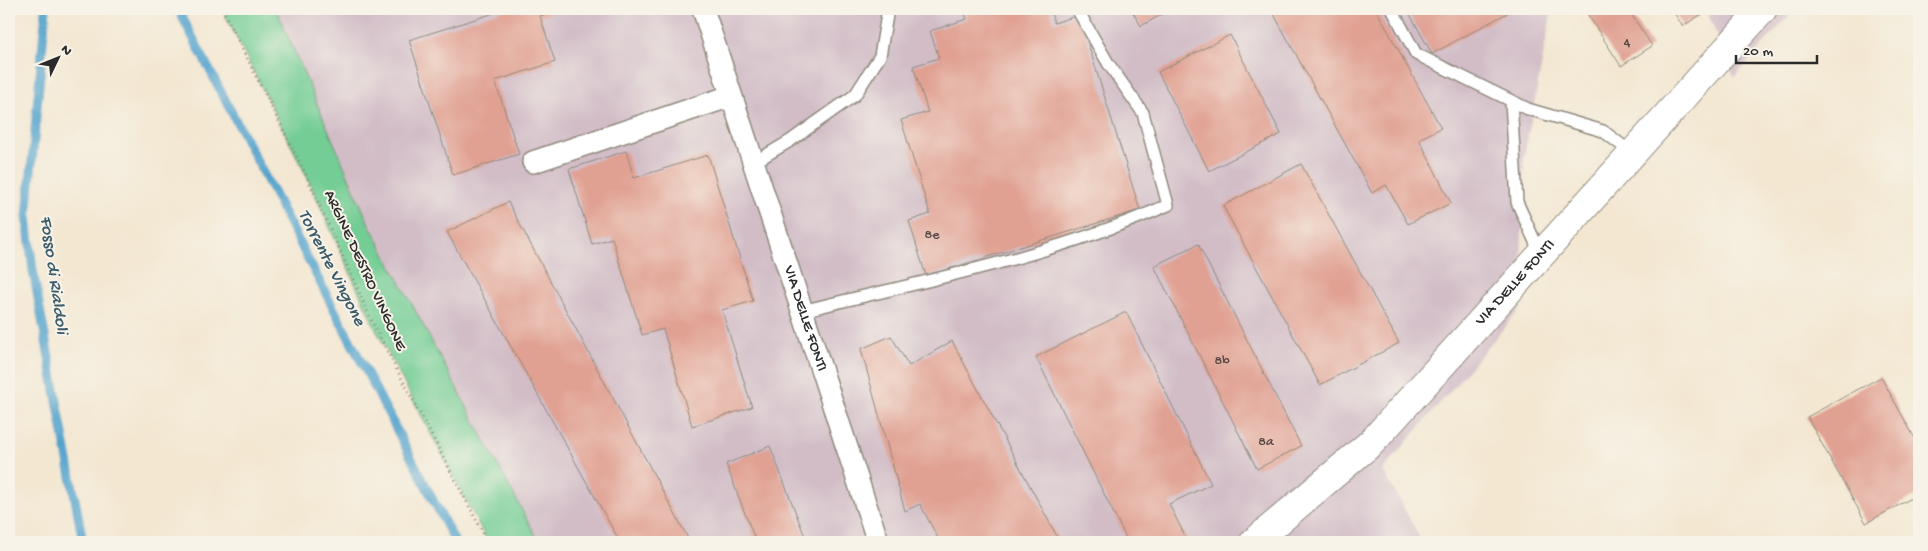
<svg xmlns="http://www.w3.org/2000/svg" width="1928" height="551" font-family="'Gochi Hand',sans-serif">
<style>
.industrial{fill:#d2bdc7}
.green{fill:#73cd94;stroke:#4f7c60}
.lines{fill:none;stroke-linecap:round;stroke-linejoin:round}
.stream{stroke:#52a3cc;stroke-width:9}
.building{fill:#e0a092}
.lane-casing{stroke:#8f897e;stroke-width:14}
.street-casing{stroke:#8f897e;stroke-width:24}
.secondary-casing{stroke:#8f897e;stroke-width:30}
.path{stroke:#8f897e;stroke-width:3;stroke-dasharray:1 4;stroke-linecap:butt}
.lane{stroke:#fff;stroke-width:11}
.street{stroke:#fff;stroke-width:21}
.secondary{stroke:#fff;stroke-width:28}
.labels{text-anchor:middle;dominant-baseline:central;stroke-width:4;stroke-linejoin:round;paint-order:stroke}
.number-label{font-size:14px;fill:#584845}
.street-label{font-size:16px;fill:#2b2b2b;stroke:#f7f3e8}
.water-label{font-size:18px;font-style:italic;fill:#3b5b6b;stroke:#f7f3e8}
</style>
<rect width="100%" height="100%" fill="#f7f3e8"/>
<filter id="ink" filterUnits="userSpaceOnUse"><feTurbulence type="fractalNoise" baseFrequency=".02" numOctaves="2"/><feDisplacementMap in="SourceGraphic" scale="10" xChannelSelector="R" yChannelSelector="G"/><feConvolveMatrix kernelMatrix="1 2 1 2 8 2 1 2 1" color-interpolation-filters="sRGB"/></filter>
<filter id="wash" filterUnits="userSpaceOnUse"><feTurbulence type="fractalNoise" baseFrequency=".0096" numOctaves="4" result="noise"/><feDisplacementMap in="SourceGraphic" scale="20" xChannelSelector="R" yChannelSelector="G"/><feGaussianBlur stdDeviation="1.12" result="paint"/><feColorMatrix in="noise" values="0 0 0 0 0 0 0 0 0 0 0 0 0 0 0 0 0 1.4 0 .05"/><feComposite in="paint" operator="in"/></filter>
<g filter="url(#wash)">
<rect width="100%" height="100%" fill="#f3e7d1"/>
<g class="industrial">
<polygon points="276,9 1552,9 1524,157 1520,309 1383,470 1422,542 539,542 369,224"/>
<polygon points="1706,9 1795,9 1734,77"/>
</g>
<polygon class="green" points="222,9 276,9 369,224 539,542 488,542 376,330 306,175"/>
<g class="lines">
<g class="stream">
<polyline points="46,9 27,216 33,271 83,542"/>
<polyline points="178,9 455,542"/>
</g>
</g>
<g id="blocks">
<g class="building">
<polygon points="507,9 563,9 540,16 555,62 495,81 519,154 453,175 409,40"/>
<polygon points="963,9 1050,9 1054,23 1079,15 1140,210 926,276 909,221 930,214 901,120 928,112 913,66 939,58 930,31 967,19"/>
<polygon points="1131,9 1172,9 1141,26"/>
<polygon points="1271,9 1376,9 1441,128 1419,139 1451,203 1408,224 1386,185 1372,193"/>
<polygon points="1407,9 1505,9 1507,13 1432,54"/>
<polygon points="1584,9 1628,9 1652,46 1621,66"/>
<polygon points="1671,9 1710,9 1683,26"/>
<polygon points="1230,35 1281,134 1209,171 1158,72"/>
<polygon points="626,151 634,178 708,155 753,301 722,310 752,407 692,426 663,329 642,335 612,238 592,244 569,169"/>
<polygon points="1301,164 1399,343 1320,385 1223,206"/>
<polygon points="508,202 690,542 620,542 447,232"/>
<polygon points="1198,244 1301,446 1257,469 1154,266"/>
<polygon points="1126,312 1211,484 1169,504 1188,542 1128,542 1036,357"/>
<polygon points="891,336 909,366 952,341 1060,542 940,542 920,504 905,511 861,349"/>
<polygon points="1881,377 1919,446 1919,494 1866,523 1807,417"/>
<polygon points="770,446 807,542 756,542 726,464"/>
</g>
</g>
</g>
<g filter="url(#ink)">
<use href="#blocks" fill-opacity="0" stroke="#8f897e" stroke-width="1"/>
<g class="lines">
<g class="lane-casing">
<g id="lane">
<polyline points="1392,9 1416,54 1528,109 1603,131 1632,153"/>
<polyline points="1511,101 1517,202 1541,255"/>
<polyline points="753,163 790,141 855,95 880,56 888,9"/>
<path d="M802,311C924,281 1053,256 1168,205L1143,113L1108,63L1077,9"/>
</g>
</g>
<g class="street-casing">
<g id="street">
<path id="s1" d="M703,9L878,542"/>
<polyline points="533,162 731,96"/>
</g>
</g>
<g class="secondary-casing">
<g id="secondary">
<path id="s2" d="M1254,542L1372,442L1763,9"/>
</g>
</g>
<polyline class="path" points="222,9 306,175 376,330 488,542"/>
<use href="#lane" class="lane"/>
<use href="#street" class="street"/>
<use href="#secondary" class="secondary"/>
</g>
</g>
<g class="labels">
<g class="number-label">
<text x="1627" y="43">4</text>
<text x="932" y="235">8e</text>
<text x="1222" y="361">8b</text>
<text x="1266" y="442">8a</text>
</g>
<g class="street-label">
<text transform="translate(364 271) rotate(65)">ARGINE DESTRO VINGONE</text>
<text stroke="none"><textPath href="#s2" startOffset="369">VIA DELLE FONTI</textPath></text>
<text stroke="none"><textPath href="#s1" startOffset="326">VIA DELLE FONTI</textPath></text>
</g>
<g class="water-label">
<text transform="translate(331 268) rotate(63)">Torrente Vingone</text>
<text transform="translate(53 275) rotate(82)">Fosso di Rialdoli</text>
</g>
</g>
<rect width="1928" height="551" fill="none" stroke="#f7f3e8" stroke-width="30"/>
<g transform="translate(58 58) rotate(47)" stroke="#f7f3e8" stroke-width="4" paint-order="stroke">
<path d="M0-4L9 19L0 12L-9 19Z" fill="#2b2b2b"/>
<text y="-8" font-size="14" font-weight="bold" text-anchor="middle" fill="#2b2b2b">N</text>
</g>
<path d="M1736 55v8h81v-8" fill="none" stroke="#2b2b2b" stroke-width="2.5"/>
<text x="1743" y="55" font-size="15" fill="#2b2b2b" stroke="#f7f3e8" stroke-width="4" paint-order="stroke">20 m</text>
</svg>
